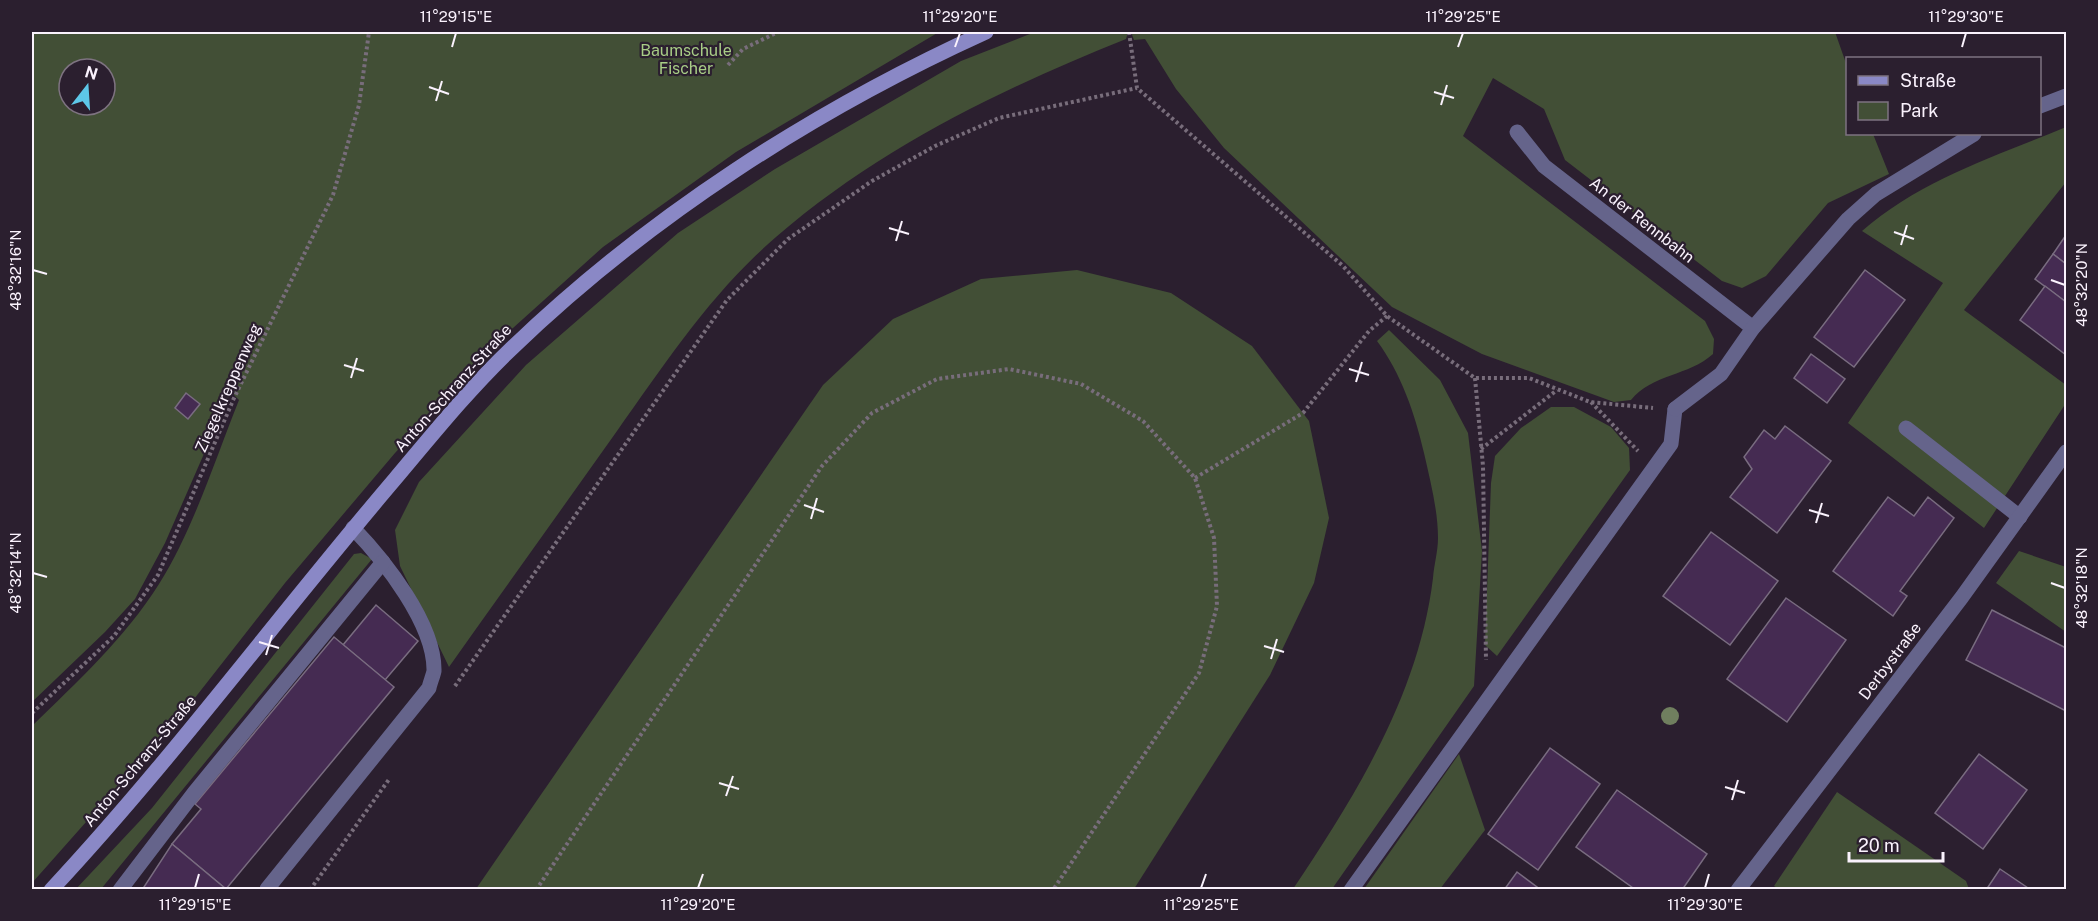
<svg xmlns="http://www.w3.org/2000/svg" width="2098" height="921" font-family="'Public Sans',sans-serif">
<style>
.green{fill:#424f36;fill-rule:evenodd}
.building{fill:#452b52;stroke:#796c80;stroke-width:1.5}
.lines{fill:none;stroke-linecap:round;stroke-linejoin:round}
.path{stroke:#786d7b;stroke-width:4;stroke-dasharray:3 3;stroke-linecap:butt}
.lane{stroke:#65648b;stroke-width:15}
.street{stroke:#65648b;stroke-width:15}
.secondary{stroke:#8a88c6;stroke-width:15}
.tree{fill:#707f5f}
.ticks{fill:none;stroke:#faf2fd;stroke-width:2}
.labels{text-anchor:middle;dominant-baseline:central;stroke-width:4.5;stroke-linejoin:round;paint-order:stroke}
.park-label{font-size:16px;fill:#a8cd86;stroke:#2b1f2f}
.street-label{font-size:16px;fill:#faf2fd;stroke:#2b1f2f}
.neatline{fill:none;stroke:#faf2fd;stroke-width:2}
.ticks-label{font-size:15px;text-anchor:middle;fill:#faf2fd}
</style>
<rect width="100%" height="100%" fill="#2b1f2f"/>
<g class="green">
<path d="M32,32H939L736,152L603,247L504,336L395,453L285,583L187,708L32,883V726C77,682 125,638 159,584C193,530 215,460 239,400L231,392L165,543L135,599L105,632L32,702ZM69,69H105V105H69Z"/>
<path d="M1035,32H1128L1126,39C1001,89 879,148 776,237C712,292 666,362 617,431C561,510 505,588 449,667L400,566L395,530L419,482L526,365L678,233L775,169L961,61Z"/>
<path d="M1131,32H1835L1847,66L1848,134H1873L1889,174L1828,203L1766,276L1742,288L1722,281L1565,160L1544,109L1493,78L1463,136L1705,321L1714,339L1713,354C1689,376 1652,374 1631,400L1614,402L1482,354L1392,307L1224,148L1176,89L1145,39L1134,40Z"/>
<path d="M2066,127V182L1964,310L2066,385V403L1984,528L1848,423L1943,283L1862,231C1920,180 1996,156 2066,127Z"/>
<polygon points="1077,270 1171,293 1252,346 1309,421 1329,518 1314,583 1270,675 1134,889 476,889 823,385 893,319 981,279"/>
<path d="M1389,330L1440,380L1468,433L1482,551L1474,686L1332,889H1293C1356,795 1419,694 1433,578C1434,565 1438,551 1438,538C1438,510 1430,480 1424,453C1415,414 1401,373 1377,341Z"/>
<polygon points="1551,407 1574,407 1611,427 1629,448 1630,470 1497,656 1485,645 1491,483 1495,456 1521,428"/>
<polygon points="2019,551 2066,567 2066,632 1996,583"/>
<polygon points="361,553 372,559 101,889 75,890 152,808 354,554"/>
<polygon points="1459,754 1485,830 1440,889 1364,889"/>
<polygon points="1837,792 1966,881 1969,889 1779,889 1774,886"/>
</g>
<g class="building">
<polygon points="2066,235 2066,264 2053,254"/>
<polygon points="2053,254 2066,264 2066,302 2035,279"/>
<polygon points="1865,270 1905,300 1854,367 1814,337"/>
<polygon points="2045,286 2066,302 2066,355 2020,320"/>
<polygon points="1811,354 1845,379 1827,403 1794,378"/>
<polygon points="186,393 200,404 188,419 175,408"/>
<polygon points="1785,426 1831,461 1777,533 1730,497 1752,469 1744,457 1764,430 1775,439"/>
<polygon points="1888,497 1914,516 1928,497 1954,518 1900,591 1907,596 1893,616 1833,571"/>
<polygon points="1711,532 1778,581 1730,645 1663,596"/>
<polygon points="1786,598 1846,640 1787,722 1727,679"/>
<polygon points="376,605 418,641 385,680 343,645"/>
<polygon points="1992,610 2066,648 2066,711 1966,660"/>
<polygon points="334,637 394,687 226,889 172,844 201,809 195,804"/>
<polygon points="1550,748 1600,784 1538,870 1488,834"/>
<polygon points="1979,754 2027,790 1983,849 1935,813"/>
<polygon points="1617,790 1707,854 1682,890 1636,890 1576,847"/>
<polygon points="172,844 226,889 226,890 142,890"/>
<polygon points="2000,869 2031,890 1986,890"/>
<polygon points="1517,872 1541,890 1504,890"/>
</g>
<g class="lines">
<g class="path">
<polyline points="1129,32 1137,88 1343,266 1387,316 1475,378 1529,378 1590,402 1653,408"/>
<polyline points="728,65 743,49 778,32"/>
<polyline points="1475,378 1483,466 1486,660"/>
<polyline points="1591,402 1638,451"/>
<polyline points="1481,449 1557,390"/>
<polyline points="1195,478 1303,413 1369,331 1387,316"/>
<polyline points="455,686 727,300 788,239 872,181 935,146 999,118 1137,88"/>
<polyline points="32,713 114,636 158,575 234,398 333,195 359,105 369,32"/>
<polyline points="310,890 390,778"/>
<polyline points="536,890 822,466 872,413 937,379 1009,369 1081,384 1143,421 1195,478 1214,538 1217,606 1199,673 1053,890"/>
</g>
<g class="lane">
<polyline points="1906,428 2020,517"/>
<path d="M267,889L429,688C430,683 433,676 434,671C435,624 384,560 353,528"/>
<polyline points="120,890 194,793 383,562"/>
<polyline points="1351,890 1671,444 1675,409"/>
</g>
<g class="street">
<polyline points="2040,106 2066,96"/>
<polyline points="1517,132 1544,166 1753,328"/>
<polyline points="1675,409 1721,374 1753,328 1848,219 1876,194 1974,134"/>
<polyline points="1738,890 1962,597 2066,452"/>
</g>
<path class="secondary" d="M51,890C173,759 279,615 395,479C432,435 469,389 511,349C648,217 814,110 986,32"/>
</g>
<circle class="tree" cx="1670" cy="716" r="9"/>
<path class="ticks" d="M452,47L456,33M955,47L960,33M1458,47L1463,33M1962,47L1966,33M429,87L449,94M1434,92L1454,98M436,101L442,81M1441,105L1447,85M889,228L909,234M1894,232L1914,239M896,241L902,221M1901,245L1907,225M33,270L47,274M2051,280L2065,285M344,365L364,371M1349,369L1369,375M351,378L357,358M1356,382L1362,362M804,505L824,512M1809,510L1829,516M811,519L817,498M1816,523L1822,503M33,573L47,577M2051,583L2065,588M259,642L279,648M1264,646L1284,652M266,655L272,635M1271,659L1277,639M719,783L739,789M1725,787L1745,793M726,796L733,776M1732,800L1738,780M195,888L199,874M698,888L703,874M1201,888L1206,874M1705,888L1709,874"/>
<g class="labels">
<g class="park-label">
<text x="686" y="50">Baumschule<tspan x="686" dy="18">Fischer</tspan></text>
</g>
<g class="street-label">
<text transform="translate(1642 220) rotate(38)">An der Rennbahn</text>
<text transform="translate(228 388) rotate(-66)">Ziegelkreppenweg</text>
<text transform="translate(453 388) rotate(-48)">Anton-Schranz-Straße</text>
<text transform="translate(1890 661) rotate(-53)">Derbystraße</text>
<text transform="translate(140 761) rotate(-50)">Anton-Schranz-Straße</text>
</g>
</g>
<rect width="2098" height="921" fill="none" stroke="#2b1f2f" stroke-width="66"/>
<rect x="1846" y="57" width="195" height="78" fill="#2b1f2f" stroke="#7e7381" stroke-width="1.5"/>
<rect x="1858" y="76" width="30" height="9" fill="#8a88c6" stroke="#7e7381" stroke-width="1.5"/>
<text x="1900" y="87" font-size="18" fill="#faf2fd">Straße</text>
<rect x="1858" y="102" width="30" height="18" fill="#424f36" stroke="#7e7381" stroke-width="1.5"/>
<text x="1900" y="117" font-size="18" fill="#faf2fd">Park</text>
<g transform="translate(87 87) rotate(17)"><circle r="28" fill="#2b1f2f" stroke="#7e7381" stroke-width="1.5"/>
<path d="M0-4.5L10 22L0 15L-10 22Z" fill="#5dc7e8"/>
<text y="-9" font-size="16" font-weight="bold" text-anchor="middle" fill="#faf2fd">N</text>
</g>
<path d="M1849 852v9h94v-9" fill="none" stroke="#faf2fd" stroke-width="3"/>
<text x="1858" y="852" font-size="18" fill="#faf2fd" stroke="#2b1f2f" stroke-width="4.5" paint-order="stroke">20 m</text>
<rect x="33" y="33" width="2032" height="855" class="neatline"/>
<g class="ticks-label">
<text x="456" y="22">11°29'15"E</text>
<text x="960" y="22">11°29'20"E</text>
<text x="1463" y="22">11°29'25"E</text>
<text x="1966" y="22">11°29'30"E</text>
<text transform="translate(16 270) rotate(-90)" y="5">48°32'16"N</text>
<text transform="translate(2082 285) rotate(-90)" y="5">48°32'20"N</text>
<text transform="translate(16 573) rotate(-90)" y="5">48°32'14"N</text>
<text transform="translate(2082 588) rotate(-90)" y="5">48°32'18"N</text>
<text x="195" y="910">11°29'15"E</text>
<text x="698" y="910">11°29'20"E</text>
<text x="1201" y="910">11°29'25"E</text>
<text x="1705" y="910">11°29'30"E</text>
</g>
</svg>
